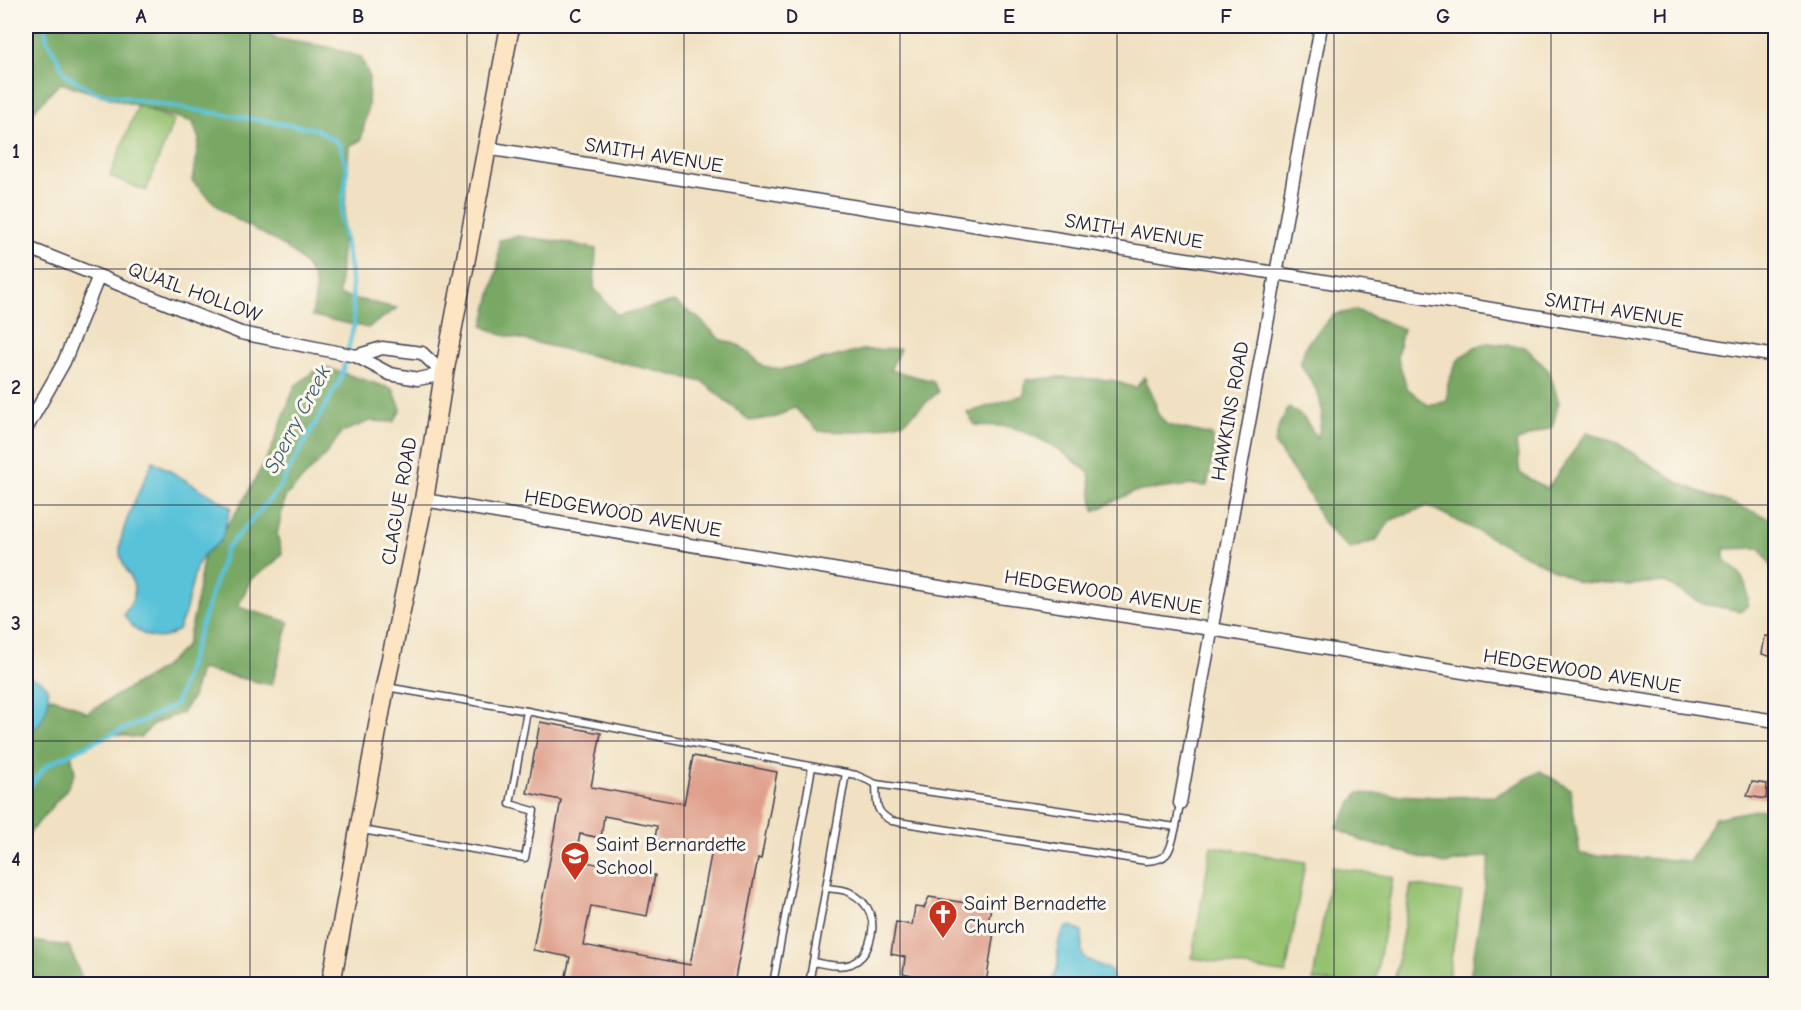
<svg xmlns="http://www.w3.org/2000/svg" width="1801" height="1010" font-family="'Comic Neue',sans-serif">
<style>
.green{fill:#95c271;stroke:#5c7256;stroke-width:1.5}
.forest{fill:#78a863;stroke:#4d654f;stroke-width:1.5}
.water{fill:#5ac2d8;stroke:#3e728a;stroke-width:1.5}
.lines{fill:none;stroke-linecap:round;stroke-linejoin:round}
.stream{stroke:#5ac2d8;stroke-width:4.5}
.building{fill:#df9f8a;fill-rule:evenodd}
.lane-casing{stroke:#413f4f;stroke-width:9}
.street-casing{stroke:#413f4f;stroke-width:15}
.secondary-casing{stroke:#413f4f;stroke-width:21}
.lane{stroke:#fff;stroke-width:6}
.street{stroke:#fff;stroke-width:12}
.secondary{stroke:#fde5c4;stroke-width:18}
.grid{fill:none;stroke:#22223b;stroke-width:1.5;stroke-opacity:0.55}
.labels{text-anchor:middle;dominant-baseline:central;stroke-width:6;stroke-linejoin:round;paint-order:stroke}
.street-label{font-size:20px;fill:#22223b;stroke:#fbf7ec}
.poi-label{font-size:20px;fill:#22223b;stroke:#fbf7ec;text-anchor:start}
.water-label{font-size:21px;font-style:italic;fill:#365a72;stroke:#fbf7ec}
.neatline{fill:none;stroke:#22223b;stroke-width:2}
.grid-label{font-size:20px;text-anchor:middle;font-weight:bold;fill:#22223b}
</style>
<rect width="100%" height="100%" fill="#fbf7ec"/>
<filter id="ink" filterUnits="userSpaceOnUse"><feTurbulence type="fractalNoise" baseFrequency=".0167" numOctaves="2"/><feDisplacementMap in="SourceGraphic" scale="12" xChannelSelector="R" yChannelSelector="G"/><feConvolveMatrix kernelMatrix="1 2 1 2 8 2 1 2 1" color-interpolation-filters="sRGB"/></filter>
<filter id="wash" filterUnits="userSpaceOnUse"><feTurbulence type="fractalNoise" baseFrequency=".008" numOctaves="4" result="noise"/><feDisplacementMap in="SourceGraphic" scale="24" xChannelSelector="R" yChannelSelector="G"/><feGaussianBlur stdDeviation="1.35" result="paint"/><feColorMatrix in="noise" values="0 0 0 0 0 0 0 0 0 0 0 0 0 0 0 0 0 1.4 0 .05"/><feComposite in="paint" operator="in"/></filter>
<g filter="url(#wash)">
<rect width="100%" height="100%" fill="#f1e1c2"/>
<g class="green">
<polygon points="138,105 174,120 146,191 110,176"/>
<polygon points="1211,846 1305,862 1286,974 1192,958"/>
<polygon points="1332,867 1393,877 1375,984 1340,984 1313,980"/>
<polygon points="1411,885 1462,893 1447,984 1394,984"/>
</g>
<g class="forest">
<path d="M26,26H257L278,39L329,47L361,57L369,76L368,107L361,140L349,146L339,295L397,308L368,328L312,316C313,306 317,293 315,284C305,245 250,232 222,210C212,201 202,191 192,181L199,140L193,122L60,83L26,119Z"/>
<polygon points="519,236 569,243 596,249 594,288 617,315 674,302 697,317 720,339 740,346 765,367 783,369 863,350 900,349 890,370 933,381 938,392 904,422 859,432 819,431 794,407 777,417 750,421 703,382 499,334 483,326 498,267 499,240"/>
<path d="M1356,310L1403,329L1397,356L1407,388L1428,405L1447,401L1448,384L1457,361L1475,347L1488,343L1525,347L1549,371L1559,403L1552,427L1516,442L1520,473L1547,489L1587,432L1617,443L1677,482L1693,489L1775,520V572L1760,548L1724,549V560C1742,574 1748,581 1748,605L1740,611L1703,604L1665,582L1627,585L1578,582L1428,506L1391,520L1376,540L1351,549L1337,538L1320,518L1310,496L1275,444L1279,425L1289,407L1304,418L1317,438C1328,407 1319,390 1300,365L1306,345L1333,315Z"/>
<path d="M321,366L393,389L401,409L394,422L370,421L342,432L322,459L285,497L277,535L282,553L273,564L251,579L238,607L289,622L272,685L200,669L192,698L182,713L154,724L140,738L112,734L71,753L75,773L66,790L26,837V736C41,727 45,714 49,697L71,704L87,713L161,669L186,646L194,616L204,554L212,548L241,505L271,450L295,386Z"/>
<path d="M1060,377L1111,380L1136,388L1144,377L1154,398L1157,413L1167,425L1212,435L1214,451L1207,486L1191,485L1133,492L1094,511L1089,473C1067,454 1041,436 1013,428C1001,425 987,426 975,425L967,413L1024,395L1026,380Z"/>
<polygon points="1540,771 1570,789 1580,854 1690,861 1715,818 1761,809 1775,821 1775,984 1469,984 1490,856 1444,864 1362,841 1336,828 1358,793 1436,797 1495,796"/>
<polygon points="26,940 69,946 83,981 86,984 26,984"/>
</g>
<g class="water">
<path d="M153,461L231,507L221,541L204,554L196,567L185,613L178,630C174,632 169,636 165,637C148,641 132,629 124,615C127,608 133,601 134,595C137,579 120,566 120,552C119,527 143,485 153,461Z"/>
<path d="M26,678C63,676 48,724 26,736Z"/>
<path d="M1072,926L1082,932C1084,943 1078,950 1086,959L1111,970L1113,979L1111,984H1049C1068,960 1048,950 1066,928Z"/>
</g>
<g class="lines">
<polyline class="stream" points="26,791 47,765 98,740 141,722 176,704 226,549 278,490 341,378 354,325 351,274 341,218 347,169 340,144 316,129 176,107 94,92 66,75 46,37 45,26"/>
</g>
<g id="blocks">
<g class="building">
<polygon points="1765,636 1776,637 1776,658 1762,654"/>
<path d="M540,722L601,733L591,787L684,804L693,756L777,772L761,859L758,858L734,984H612L566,976L570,957L533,950L561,800L527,793ZM604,816L657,826L655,839L712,850L690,965L583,945L591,906L647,916L655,875L575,860L580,834L601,838Z"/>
<polygon points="1752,782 1767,784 1766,799 1747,796"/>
<polygon points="929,897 991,907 988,923 995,925 986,984 917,984 911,982 912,976 903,974 905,957 891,954 896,922 912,925 915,907 924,908"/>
</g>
</g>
</g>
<g filter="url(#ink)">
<use href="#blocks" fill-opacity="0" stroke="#413f4f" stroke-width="1.5"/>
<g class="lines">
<g class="lane-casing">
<g id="lane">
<polyline points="386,687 527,711 856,775 876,784 1176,827 1180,803"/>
<path d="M876,784C877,803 874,812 892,821L1146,861C1171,860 1170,849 1176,827"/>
<polyline points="362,830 525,858 534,811 510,804 527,711"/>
<path d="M813,962C825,964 839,968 851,964C860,960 866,953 869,944C877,922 871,903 849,892C843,889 833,889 826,888"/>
<polyline points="773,984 812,767"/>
<polyline points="809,984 846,773"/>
</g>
</g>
<g class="street-casing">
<g id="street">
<polyline points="486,148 1275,273 1776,356"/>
<polyline points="26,247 241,333 356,356 390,374 418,379 444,374"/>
<polyline points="356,356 382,348 422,353 444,374"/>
<polyline points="26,429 64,362 98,278"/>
<polyline points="424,500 999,597 1211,629 1486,676 1776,721"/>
<polyline points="1180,803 1321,26"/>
</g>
</g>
<g class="secondary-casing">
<polyline id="secondary" points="331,984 385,687 424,500 444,374 510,26"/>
</g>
<use href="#lane" class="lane"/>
<use href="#street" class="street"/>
<use href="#secondary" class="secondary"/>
</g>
</g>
<path class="grid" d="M250,26V984M467,26V984M684,26V984M900,26V984M1117,26V984M1334,26V984M1551,26V984M26,269H1776M26,505H1776M26,741H1776"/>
<defs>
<g id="school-pin" transform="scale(1.5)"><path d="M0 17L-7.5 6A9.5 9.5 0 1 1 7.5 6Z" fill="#c8321e" stroke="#fbf7ec"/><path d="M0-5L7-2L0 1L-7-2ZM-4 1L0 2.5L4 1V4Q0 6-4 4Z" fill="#fff"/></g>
<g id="church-pin" transform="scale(1.5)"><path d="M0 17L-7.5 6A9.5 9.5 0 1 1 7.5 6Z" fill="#c8321e" stroke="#fbf7ec"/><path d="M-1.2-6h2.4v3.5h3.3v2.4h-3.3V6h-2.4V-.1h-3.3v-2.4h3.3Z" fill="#fff"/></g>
</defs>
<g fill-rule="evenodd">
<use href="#school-pin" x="575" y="856"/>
<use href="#church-pin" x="943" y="914"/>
</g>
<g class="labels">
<g class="street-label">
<text transform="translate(654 155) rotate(9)">SMITH AVENUE</text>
<text transform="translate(1134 231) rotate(9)">SMITH AVENUE</text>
<text transform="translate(195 292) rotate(20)">QUAIL HOLLOW</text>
<text transform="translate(1614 310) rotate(9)">SMITH AVENUE</text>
<text transform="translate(1230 411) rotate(-80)">HAWKINS ROAD</text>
<text transform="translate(399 501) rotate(-80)">CLAGUE ROAD</text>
<text transform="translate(623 513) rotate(10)">HEDGEWOOD AVENUE</text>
<text transform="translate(1103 592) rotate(9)">HEDGEWOOD AVENUE</text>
<text transform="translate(1582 671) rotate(9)">HEDGEWOOD AVENUE</text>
</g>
<g class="poi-label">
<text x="596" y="844">Saint Bernardette<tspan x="596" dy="23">School</tspan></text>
<text x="964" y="903">Saint Bernadette<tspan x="964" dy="23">Church</tspan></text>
</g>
<g class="water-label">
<text transform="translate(297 419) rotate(-62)">Sperry Creek</text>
</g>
</g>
<rect width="1801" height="1010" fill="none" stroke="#fbf7ec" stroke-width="66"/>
<rect x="33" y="33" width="1735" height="944" class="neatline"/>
<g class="grid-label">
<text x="141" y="23">A</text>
<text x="358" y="23">B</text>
<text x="575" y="23">C</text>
<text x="792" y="23">D</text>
<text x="1009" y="23">E</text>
<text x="1226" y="23">F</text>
<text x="1443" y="23">G</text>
<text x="1660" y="23">H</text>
<text x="16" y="158">1</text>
<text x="16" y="394">2</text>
<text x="16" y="630">3</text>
<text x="16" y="866">4</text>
</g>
</svg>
